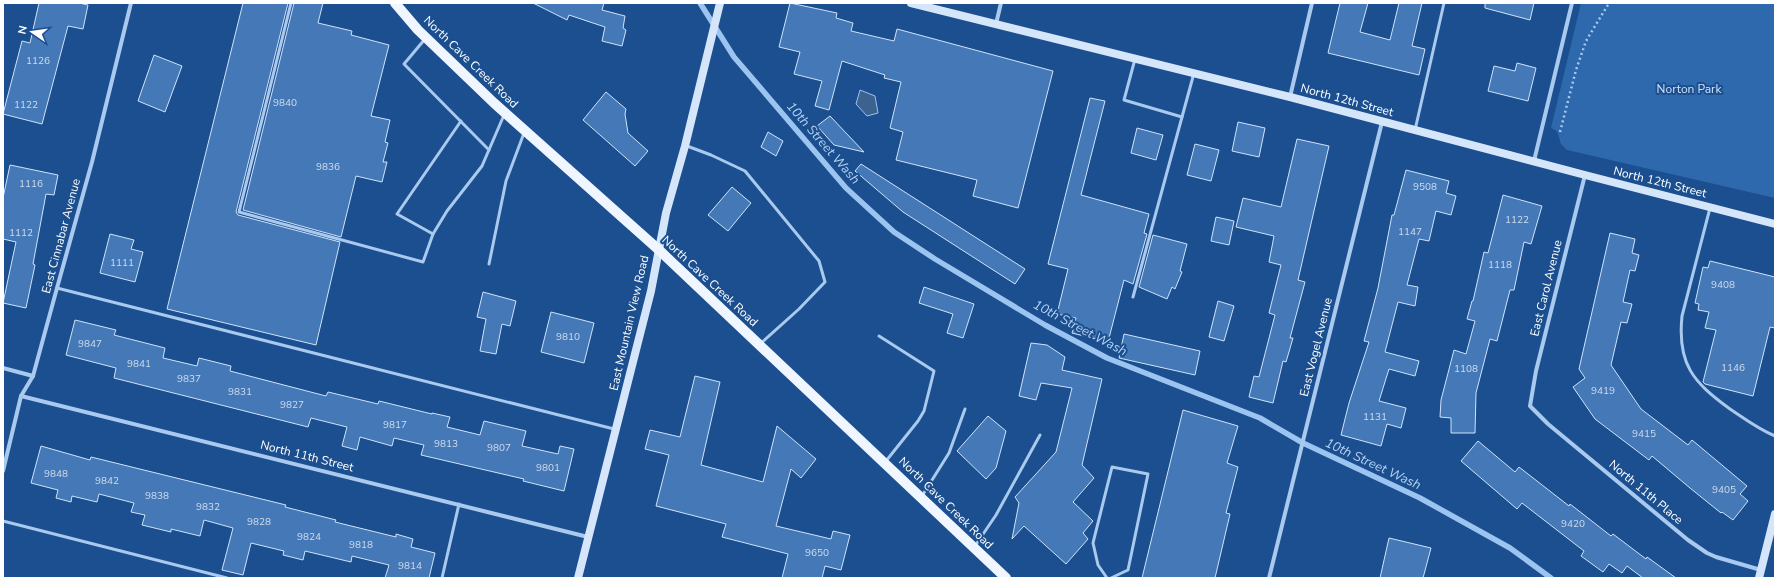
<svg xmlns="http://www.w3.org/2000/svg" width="1778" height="581" font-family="'Nunito Sans',sans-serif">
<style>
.green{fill:#2e69ad}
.water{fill:#3c6290;stroke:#9cc4f0}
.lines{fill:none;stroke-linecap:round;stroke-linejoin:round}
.stream{stroke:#9cc4f0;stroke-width:5.5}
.building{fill:#4478b7;stroke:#cfe3fa}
.path{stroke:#a9c9ee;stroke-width:2.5;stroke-dasharray:2 3;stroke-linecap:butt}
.lane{stroke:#a9c9ee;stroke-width:3}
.street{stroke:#a9c9ee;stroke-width:4}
.secondary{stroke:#d6e6fa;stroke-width:8}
.primary{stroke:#f0f6ff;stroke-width:10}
.labels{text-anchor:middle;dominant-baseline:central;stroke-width:4;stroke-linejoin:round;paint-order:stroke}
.number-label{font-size:10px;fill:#d0dded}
.street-label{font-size:12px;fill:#fff;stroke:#1b4f8f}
.park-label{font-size:12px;fill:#cfe3fa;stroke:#1b4f8f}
.water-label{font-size:13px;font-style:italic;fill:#b5d3f5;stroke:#1b4f8f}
</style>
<rect width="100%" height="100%" fill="#1b4f8f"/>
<polygon class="green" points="1581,3 1775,3 1775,198 1567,150 1561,144 1557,131 1551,128"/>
<polygon class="water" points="860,90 875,96 878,113 867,116 856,104"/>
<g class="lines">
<polyline class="stream" points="700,3 734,57 846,188 894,232 935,259 1045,325 1107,358 1260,418 1303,443 1420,498 1510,548 1551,578"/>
</g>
<g class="building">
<polygon points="39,3 79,3 88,5 83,29 68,26 42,124 3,114 22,41 30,43"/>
<polygon points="243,3 288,3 236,212 238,215 340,242 316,345 167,309"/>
<polygon points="294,3 323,3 318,23 352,31 351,35 389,45 371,116 390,120 385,142 388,143 383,162 387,162 382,182 356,176 341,237 243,210"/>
<polygon points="533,3 604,3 602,10 625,16 623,28 626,30 622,46 602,41 605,27 569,15 567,20"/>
<polygon points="790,3 837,13 836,18 853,23 851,31 894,41 897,29 1053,71 1018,208 973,196 977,180 896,160 903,132 890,128 901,82 884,78 885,75 842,61 829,110 815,106 822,81 794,74 800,52 779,47"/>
<polygon points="1340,3 1368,3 1360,32 1390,40 1399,3 1422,3 1412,46 1425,49 1419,75 1328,53"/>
<polygon points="1485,3 1534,3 1530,20 1485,8"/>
<polygon points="154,55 182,66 165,112 138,101"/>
<polygon points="1517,63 1536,68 1528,101 1488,91 1494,66 1515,71"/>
<polygon points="606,92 626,109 625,114 628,133 648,151 635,166 583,120"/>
<polygon points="1090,98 1105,101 1081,195 1149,214 1144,233 1147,234 1133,284 1124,280 1108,342 1072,333 1076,318 1057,314 1068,269 1048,264"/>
<polygon points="830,116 864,152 834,145 817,126"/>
<polygon points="1238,122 1265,128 1259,157 1232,151"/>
<polygon points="1137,128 1163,135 1156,160 1131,153"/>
<polygon points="768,132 783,141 776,156 761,147"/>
<polygon points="1297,139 1329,146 1298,280 1305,282 1290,338 1293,338 1286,362 1283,361 1273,403 1249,397 1254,376 1259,377 1275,315 1269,313 1281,265 1269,262 1274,236 1236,227 1243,198 1281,207"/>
<polygon points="1195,144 1219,150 1211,181 1187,175"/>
<polygon points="861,164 1025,269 1015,284 903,212 855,171"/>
<polygon points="10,165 58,175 54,195 46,194 33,264 35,265 26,308 3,303 16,242 3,239 3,198"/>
<polygon points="1406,170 1449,181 1446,193 1456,196 1451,215 1436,211 1429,241 1419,239 1407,285 1418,287 1415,306 1398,302 1385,352 1419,361 1415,376 1389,369 1379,401 1406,408 1401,428 1387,424 1381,446 1341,435 1349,403 1369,342 1364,341 1378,288 1392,215 1394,215"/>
<polygon points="732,187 751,203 728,231 708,215"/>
<polygon points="1503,195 1542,206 1531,244 1524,242 1514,290 1510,290 1497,341 1490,339 1476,393 1475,433 1451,433 1451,418 1440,417 1441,400 1454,350 1466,354 1475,321 1467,319 1472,301 1473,301 1484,252 1488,253"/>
<polygon points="1216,217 1234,221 1229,245 1211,241"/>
<polygon points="1610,233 1635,239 1632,253 1639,255 1635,271 1630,270 1623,302 1632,304 1627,323 1621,322 1611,365 1641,409 1688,445 1692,440 1747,486 1740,494 1748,501 1733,520 1722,512 1721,513 1690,488 1652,456 1649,460 1595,419 1573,387 1585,378 1579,369"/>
<polygon points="110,234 134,240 131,249 143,252 135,282 100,273"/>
<polygon points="1153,235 1187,244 1180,271 1182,272 1175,289 1172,287 1167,299 1139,287"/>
<polygon points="1710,261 1775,277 1775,328 1770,327 1753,396 1705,384 1703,382 1716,330 1705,328 1709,312 1698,310 1699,304 1695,303 1703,267 1708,268"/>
<polygon points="924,287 974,304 963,338 947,333 953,314 919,303"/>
<polygon points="483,292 516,301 510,326 502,324 496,354 480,351 486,319 477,317"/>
<polygon points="1218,301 1234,306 1224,341 1209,337"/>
<polygon points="551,312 594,323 584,363 541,352"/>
<polygon points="75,320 116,330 114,335 165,348 163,358 197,366 199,358 231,366 230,371 326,396 328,392 378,404 379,401 432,414 432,413 450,417 447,427 480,435 484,421 526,431 522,446 558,454 560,446 574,449 564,491 523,481 524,479 421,455 424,445 394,438 392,446 360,437 357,450 342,446 347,427 311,418 308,427 114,378 116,368 66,355"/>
<polygon points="1124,334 1200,351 1195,375 1119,358"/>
<polygon points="1031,343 1047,345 1065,357 1062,370 1102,379 1082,465 1094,478 1073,502 1093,521 1083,533 1088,539 1066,564 1024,526 1012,539 1019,503 1015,497 1056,452 1072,388 1041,383 1036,400 1019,396"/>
<polygon points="695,376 720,382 701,465 763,482 777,426 816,459 801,478 791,469 776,526 831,539 833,531 850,535 841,570 825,566 822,578 782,578 788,554 722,537 726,524 656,506 669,455 645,449 650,430 680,437"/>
<polygon points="1183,410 1238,426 1227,463 1238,467 1226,513 1230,514 1215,578 1142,578"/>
<polygon points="988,416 1006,431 996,468 986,479 957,451"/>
<polygon points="1478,441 1515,472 1519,467 1569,506 1570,504 1611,536 1613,534 1646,559 1647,557 1676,578 1643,578 1627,566 1622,573 1609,564 1603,572 1581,556 1584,551 1522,503 1517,509 1461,461"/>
<polygon points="41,446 90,460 91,457 286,505 285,507 336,520 335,522 396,537 396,534 413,539 411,547 435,553 429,578 385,578 389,565 352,556 351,562 305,551 303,560 283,555 284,551 251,543 243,575 222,570 233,528 204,520 200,536 171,529 171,532 142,525 145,515 131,512 134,503 99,494 97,502 72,496 71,502 56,498 58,490 31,483"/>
<polygon points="1389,538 1431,548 1423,578 1380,578"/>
</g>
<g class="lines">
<polyline class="path" points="1560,132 1576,70 1586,41 1609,3"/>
<g class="lane">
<polyline points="291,3 239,212 423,262 433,234 447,211 482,166 504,115"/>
<polyline points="425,39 404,64 489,150"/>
<polyline points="1135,59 1124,100 1182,117 1194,73"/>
<polyline points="1415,130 1444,3"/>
<polyline points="687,146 711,155 745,171 819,261 825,282 799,309 760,344"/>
<path d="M1710,208L1682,316C1677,364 1693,382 1730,409C1745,419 1758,429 1775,436"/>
<polyline points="433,234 397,214 461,121"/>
<polyline points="489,264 506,181 524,133"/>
<polyline points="57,288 614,429"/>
<polyline points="1133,297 1182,117"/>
<polyline points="879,336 934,371 924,411 918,421 886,461"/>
<polyline points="922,496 949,453 965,409"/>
<polyline points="3,521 227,578"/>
<polyline points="975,546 996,515 1040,435"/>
<polyline points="442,578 459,504"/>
<polyline points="1107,578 1098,565 1093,543 1112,467 1148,474 1128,570 1111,578"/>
</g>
<g class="street">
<polyline points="996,24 1001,3"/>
<polyline points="1290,97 1312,3"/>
<polyline points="1534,161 1572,3"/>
<polyline points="1585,175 1536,371 1530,406 1548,424 1688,540 1707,553 1716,557 1761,570"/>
<polyline points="3,368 33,376"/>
<polyline points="21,396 588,537"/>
<polyline points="3,471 21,396 33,376 57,288 92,162 131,3"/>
<polyline points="1269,578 1382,122"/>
</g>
<g class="secondary">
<polyline points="911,3 1290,97 1585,175 1775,224"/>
<polyline points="578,578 651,291 666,213 685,146 720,3"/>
<polyline points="1759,578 1775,514"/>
</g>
<polyline class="primary" points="395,3 418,30 494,103 659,250 1006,578"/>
</g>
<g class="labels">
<g class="number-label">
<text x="38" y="61">1126</text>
<text x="285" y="103">9840</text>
<text x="26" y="105">1122</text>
<text x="328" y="167">9836</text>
<text x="31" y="184">1116</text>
<text x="1425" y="187">9508</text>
<text x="1517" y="220">1122</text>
<text x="1410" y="232">1147</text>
<text x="21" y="233">1112</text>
<text x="122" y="263">1111</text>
<text x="1500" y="265">1118</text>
<text x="1723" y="285">9408</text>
<text x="568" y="337">9810</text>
<text x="90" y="344">9847</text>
<text x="139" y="364">9841</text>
<text x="1733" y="368">1146</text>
<text x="1466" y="369">1108</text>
<text x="189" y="379">9837</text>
<text x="1603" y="391">9419</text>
<text x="240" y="392">9831</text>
<text x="292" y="405">9827</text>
<text x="1375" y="417">1131</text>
<text x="395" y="425">9817</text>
<text x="1644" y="434">9415</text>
<text x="446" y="444">9813</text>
<text x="499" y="448">9807</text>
<text x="548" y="468">9801</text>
<text x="56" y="474">9848</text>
<text x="107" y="481">9842</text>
<text x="1724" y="490">9405</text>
<text x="157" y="496">9838</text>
<text x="208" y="507">9832</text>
<text x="259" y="522">9828</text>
<text x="1573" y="524">9420</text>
<text x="309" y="537">9824</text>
<text x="361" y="545">9818</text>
<text x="817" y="553">9650</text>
<text x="410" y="566">9814</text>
</g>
<g class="street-label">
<text transform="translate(471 62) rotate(44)">North Cave Creek Road</text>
<text transform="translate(1347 100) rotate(15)">North 12th Street</text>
<text transform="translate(1660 182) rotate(14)">North 12th Street</text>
<text transform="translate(61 236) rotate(-75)">East Cinnabar Avenue</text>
<text transform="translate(710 281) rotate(43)">North Cave Creek Road</text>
<text transform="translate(1546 288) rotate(-76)">East Carol Avenue</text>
<text transform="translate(629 323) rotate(-77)">East Mountain View Road</text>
<text transform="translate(1316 347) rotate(-76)">East Vogel Avenue</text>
<text transform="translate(307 456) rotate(14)">North 11th Street</text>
<text transform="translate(1646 492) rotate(40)">North 11th Place</text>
<text transform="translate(946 503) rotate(44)">North Cave Creek Road</text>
</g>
<g class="park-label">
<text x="1689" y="89">Norton Park</text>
</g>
<g class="water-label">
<text transform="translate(823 143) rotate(49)">10th Street Wash</text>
<text transform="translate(1080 328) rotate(28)">10th Street Wash</text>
<text transform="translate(1373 464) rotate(25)">10th Street Wash</text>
</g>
</g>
<rect width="1778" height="581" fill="none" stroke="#ffffff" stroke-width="8"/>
<g transform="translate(32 32) rotate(283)" stroke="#1b4f8f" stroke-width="3" paint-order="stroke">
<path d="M0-3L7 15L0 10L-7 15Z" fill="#ffffff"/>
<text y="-6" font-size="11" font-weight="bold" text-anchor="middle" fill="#ffffff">N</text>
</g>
</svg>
